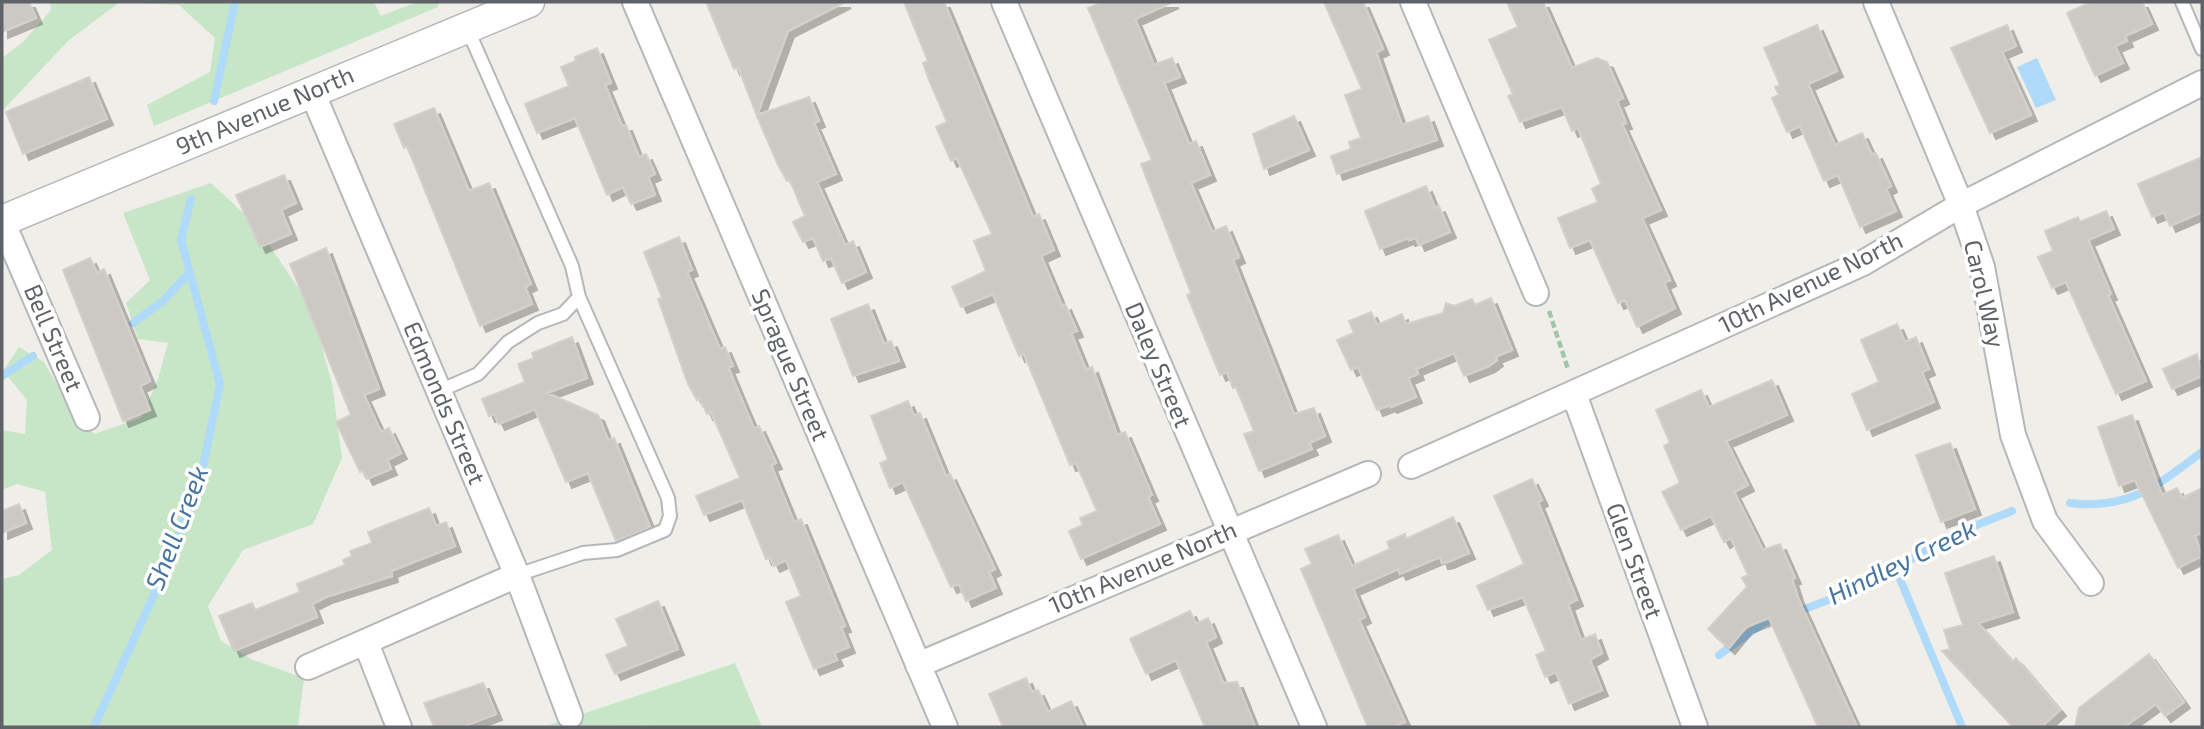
<svg xmlns="http://www.w3.org/2000/svg" width="2204" height="729" viewBox="0 0 2204 729" font-family="'Exo 2',sans-serif">
	<style>
		.green { fill: #c7e5c7 }
		.water { fill: #afdaf9 }
		.lines { fill: none; stroke-linecap: round; stroke-linejoin: round }
		.stream { stroke: #afdaf9; stroke-width: 8 }
		.building { fill: #ccc9c4; stroke: #d4d0c7; stroke-width: 2; filter: url(#shadow) }
		.service-casing { stroke: #b5b8bb; stroke-width: 16 }
		.minor-casing { stroke: #b5b8bb; stroke-width: 28 }
		.tertiary-casing { stroke: #b5b8bb; stroke-width: 33 }
		.path { stroke: #a0c6ab; stroke-width: 4.5; stroke-dasharray: 7 3.5; stroke-linecap: butt }
		.service { stroke: #fff; stroke-width: 12 }
		.minor { stroke: #fff; stroke-width: 24 }
		.tertiary { stroke: #fff; stroke-width: 30 }
		.labels { text-anchor: middle; stroke-width: 7; stroke-linejoin: round; paint-order: stroke }
		.street-label { font-size: 24px; fill: #5f6367; stroke: #fff }
		.water-label { font-size: 26px; font-style: italic; fill: #4875a2; stroke: #fff }
	</style>
	<defs>
		<filter id="shadow"><feDropShadow dx="6" dy="6" stdDeviation="0" flood-color="#0004"/></filter>
	</defs>
	<rect width="100%" height="100%" fill="#f0eee8"/>
	<!-- green -->
	<path class="green" d="M50 2H374L381 16 417 2H439L438 7 154 126 147 105 210 72 215 38 179 5 120 2 69 40 2 111V58L23 42 51 10Z
		M211 183 255 224 311 307 332 384 342 458 313 524 243 550 208 606 221 641 253 660 304 678 298 727H2V579L19 575 52 550 45 492 17 484 2 490V430L25 434 27 400 3 371 19 347 44 362 68 404 94 434 141 418 158 379 168 343 138 339 126 303 150 280 123 213Z
		M735 663 762 727 549 725Z"/>
	<!-- water -->
	<path class="water" d="M2037 58 2056 100 2036 108 2017 67Z"/>
	<g class="lines">
		<!-- stream -->
		<path class="stream" d="M214 101 235 2
			M133 323 163 301 190 272
			M2 376 33 356
			M2070 503C2130 510 2156 486 2202 452
			M1895 567 1962 727
			M1794 613 1868 585 1954 534 2012 511
			M1719 655 1765 622 1779 618
			M94 727 162 577 201 476 220 384 181 240 191 199"/>
	</g>
	<!-- building -->
	<path class="building" d="M2 2H29L36 18 2 32Z
		M706 2H845L788 31 757 115 809 97 819 121 814 123 836 174 817 182 845 245 853 241 866 272 842 283 831 258 823 261 813 238 803 242 793 222 805 216 790 180 787 181 778 165 757 116 738 67 734 69Z
		M904 2H944L1033 217 1039 214 1054 250 1041 256 1062 306 1065 304 1077 331 1071 333 1086 370 1092 367 1117 435 1125 432 1152 495 1148 497 1160 524 1081 559 1069 531 1083 525 1080 518 1097 511 1076 463 1070 465 1024 354 1019 356 993 294 961 307 952 287 986 271 974 241 992 234 957 158 951 161 936 127 947 122 929 80 923 63 928 61Z
		M1103 2H1173L1135 19 1154 65 1172 58 1180 77 1164 83 1189 144 1196 141 1210 175 1191 183 1212 232 1226 226 1239 257 1233 260 1294 414 1314 408 1325 436 1309 443 1312 449 1259 471 1244 434 1254 431 1236 387 1233 388 1227 372 1220 375 1187 295 1191 293 1141 164 1152 160 1088 8Z
		M1324 2H1363L1383 49 1376 52 1402 125 1428 116 1437 140 1337 174 1331 156 1351 149 1349 142 1361 138 1345 95 1362 89Z
		M1507 2H1543L1572 68 1597 58 1607 62 1623 98 1617 101 1626 123 1622 124 1661 210 1642 218 1670 280 1664 283 1675 308 1637 327 1625 300 1618 303 1590 240 1570 248 1558 218 1598 202 1592 189 1601 184 1578 128 1572 131 1562 107 1520 122 1508 96 1513 94 1489 40 1518 27Z
		M2091 2H2142L2152 24 2125 36 2127 41 2115 46 2123 63 2095 76 2067 13Z
		M1817 25 1837 71 1808 84 1835 145 1862 133 1872 155 1876 153 1891 186 1886 189 1896 211 1860 227 1838 175 1824 181 1800 126 1787 132 1772 98 1779 95 1775 87 1780 85 1764 48Z
		M2007 25 2016 46 2002 52 2031 115 1990 133 1951 48Z
		M597 48 611 83 605 85 622 126 626 125 639 157 646 154 655 174 648 177 655 195 631 204 623 187 607 195 575 118 537 133 525 104 569 86 561 67 576 61 575 57Z
		M89 77 107 119 23 154 6 112Z
		M434 108 469 191 489 183 531 284 525 287 532 304 480 326 407 146 404 148 394 124Z
		M1294 116 1309 150 1264 169 1253 134Z
		M2202 157V212L2170 226 2164 212 2152 217 2138 184Z
		M284 175 296 203 281 210 291 234 260 247 236 195Z
		M1426 186 1435 208 1439 206 1450 232 1419 245 1416 238 1409 240 1408 238 1380 249 1365 211Z
		M2106 211 2114 229 2088 240 2111 294 2108 295 2146 381 2116 394 2066 282 2052 288 2038 257 2053 251 2045 231 2078 217 2080 222Z
		M679 237 692 270 687 272 720 349 725 347 733 366 728 367 754 429 759 426 776 463 771 465 794 522 801 519 845 626 841 627 849 647 834 653 837 660 814 669 786 602 801 596 786 560 774 566 770 557 766 559 742 500 704 515 696 496 740 478 711 412 707 414 700 398 697 400 688 384 658 299 662 298 644 252Z
		M326 248 379 389 364 395 381 432 389 428 401 453 387 460 391 469 367 479 363 471 360 472 336 422 351 415 290 264Z
		M90 258 97 273 104 269 150 381 140 386 150 410 123 421 63 270Z
		M1491 298 1512 350 1495 357 1497 360 1489 366 1464 376 1454 353 1416 369 1418 374 1408 378 1416 397 1391 407 1390 405 1377 410 1358 367 1351 370 1337 340 1354 333 1349 321 1371 312 1377 325 1402 314 1406 324 1443 313 1446 303 1454 306 1472 299 1475 305Z
		M868 304 884 344 891 341 899 361 853 376 831 319Z
		M1897 324 1905 342 1916 337 1929 369 1922 372 1934 402 1867 430 1852 394 1879 382 1861 340Z
		M572 337 587 378 547 393 598 415 608 440 614 438 650 527 616 541 588 473 566 482 535 409 499 424 494 414 489 416 482 399 525 382 518 364 534 358 532 353Z
		M2197 354 2202 376 2172 389 2163 369Z
		M1772 380 1787 415 1726 441 1748 485 1734 492 1763 550 1780 544 1795 578 1792 579 1798 598 1857 727H1818L1769 618 1746 627 1729 648 1708 629 1747 587 1742 578 1748 575 1731 538 1724 542 1711 516 1681 530 1662 492 1680 483 1664 446 1670 443 1656 410 1701 390 1709 407Z
		M908 401 914 416 920 413 946 476 950 474 995 569 989 572 996 588 966 601 959 584 951 587 903 482 890 488 880 463 888 460 871 416Z
		M2132 415 2162 495 2177 488 2182 498 2202 488V532L2195 536 2202 556 2178 568 2135 480 2119 486 2098 427Z
		M1950 443 1975 509 1941 522 1916 455Z
		M1532 479 1542 500 1538 502 1577 600 1568 604 1581 640 1595 634 1602 653 1590 660 1602 690 1569 704 1556 672 1545 677 1536 655 1546 651 1523 597 1488 610 1477 586 1524 564 1494 496Z
		M19 504 26 523 2 533V511Z
		M429 508 436 526 446 522 455 546 391 571 392 576 326 597 312 604 317 617 234 651 219 616 252 603 255 610 300 592 297 584 345 565 343 560 352 556 350 551 372 543 368 532Z
		M1453 517 1469 553 1448 562 1442 563 1440 557 1400 574 1398 569 1353 589 1365 617 1359 620 1405 722 1393 727H1368L1301 569 1312 564 1305 549 1338 535 1352 566 1390 549 1387 542 1405 534 1406 539Z
		M1994 556 2013 612 1978 623 2013 662 2016 658 2060 710 2041 727H2013L1942 651 1950 649 1944 630 1963 625 1945 573Z
		M658 601 678 649 615 674 606 655 628 646 616 619Z
		M1190 611 1196 624 1208 618 1216 637 1206 642 1223 683 1237 682 1255 727H1205L1176 660 1146 674 1130 639Z
		M2149 654 2184 702 2165 716 2156 704 2124 727H2075L2079 708Z
		M1026 678 1032 692 1038 690 1048 712 1071 701 1083 727H1003L989 694Z
		M483 683 496 714 462 727H434L424 703Z"/>
	<g class="lines">
		<defs>
			<path id="service" d="M2182 2 2202 49
				M467 28 572 266 579 297 668 498 670 516 665 530 617 550 583 553 517 575
				M439 391 478 374 508 342 538 323 563 314 579 297"/>
			<path id="minor" d="M635 2 945 727
				M1004 2 1314 727
				M1413 2 1536 293
				M1876 2 1961 205 1982 267 2013 435 2045 521 2091 583
				M312 92 517 575 570 716
				M2 221 87 418
				M1574 394 1695 727
				M1411 466 1863 263 1961 205 2202 83
				M366 643 399 727
				M918 665 1368 474
				M308 667 517 575"/>
			<path id="tertiary" d="M2 221 529 2"/>
		</defs>
		<!-- service casing -->
		<use href="#service" class="service-casing"/>
		<!-- minor casing -->
		<use href="#minor" class="minor-casing"/>
		<!-- tertiary casing -->
		<use href="#tertiary" class="tertiary-casing"/>
		<!-- path -->
		<path class="path" d="M1549 311 1568 369"/>
		<!-- service -->
		<use href="#service" class="service"/>
		<!-- minor -->
		<use href="#minor" class="minor"/>
		<!-- tertiary -->
		<use href="#tertiary" class="tertiary"/>
	</g>
	<g class="labels">
		<!-- street labels -->
		<g class="street-label">
			<text transform="translate(265 111) rotate(-23)" y="8">9th Avenue North</text>
			<text transform="translate(1811 283) rotate(-26)" y="8">10th Avenue North</text>
			<text transform="translate(1984 294) rotate(77)" y="8">Carol Way</text>
			<text transform="translate(53 338) rotate(67)" y="8">Bell Street</text>
			<text transform="translate(790 365) rotate(67)" y="8">Sprague Street</text>
			<text transform="translate(1158 365) rotate(67)" y="8">Daley Street</text>
			<text transform="translate(444 403) rotate(67)" y="8">Edmonds Street</text>
			<text transform="translate(1634 561) rotate(70)" y="8">Glen Street</text>
			<text transform="translate(1143 568) rotate(-23)" y="8">10th Avenue North</text>
		</g>
		<!-- water labels -->
		<g class="water-label">
			<text transform="translate(177 528) rotate(-69)" y="9">Shell Creek</text>
			<text transform="translate(1902 562) rotate(-26)" y="9">Hindley Creek</text>
		</g>
	</g>
	<!-- border -->
	<rect width="2204" height="729" fill="none" stroke="#5f6367" stroke-width="7"/>
</svg>
